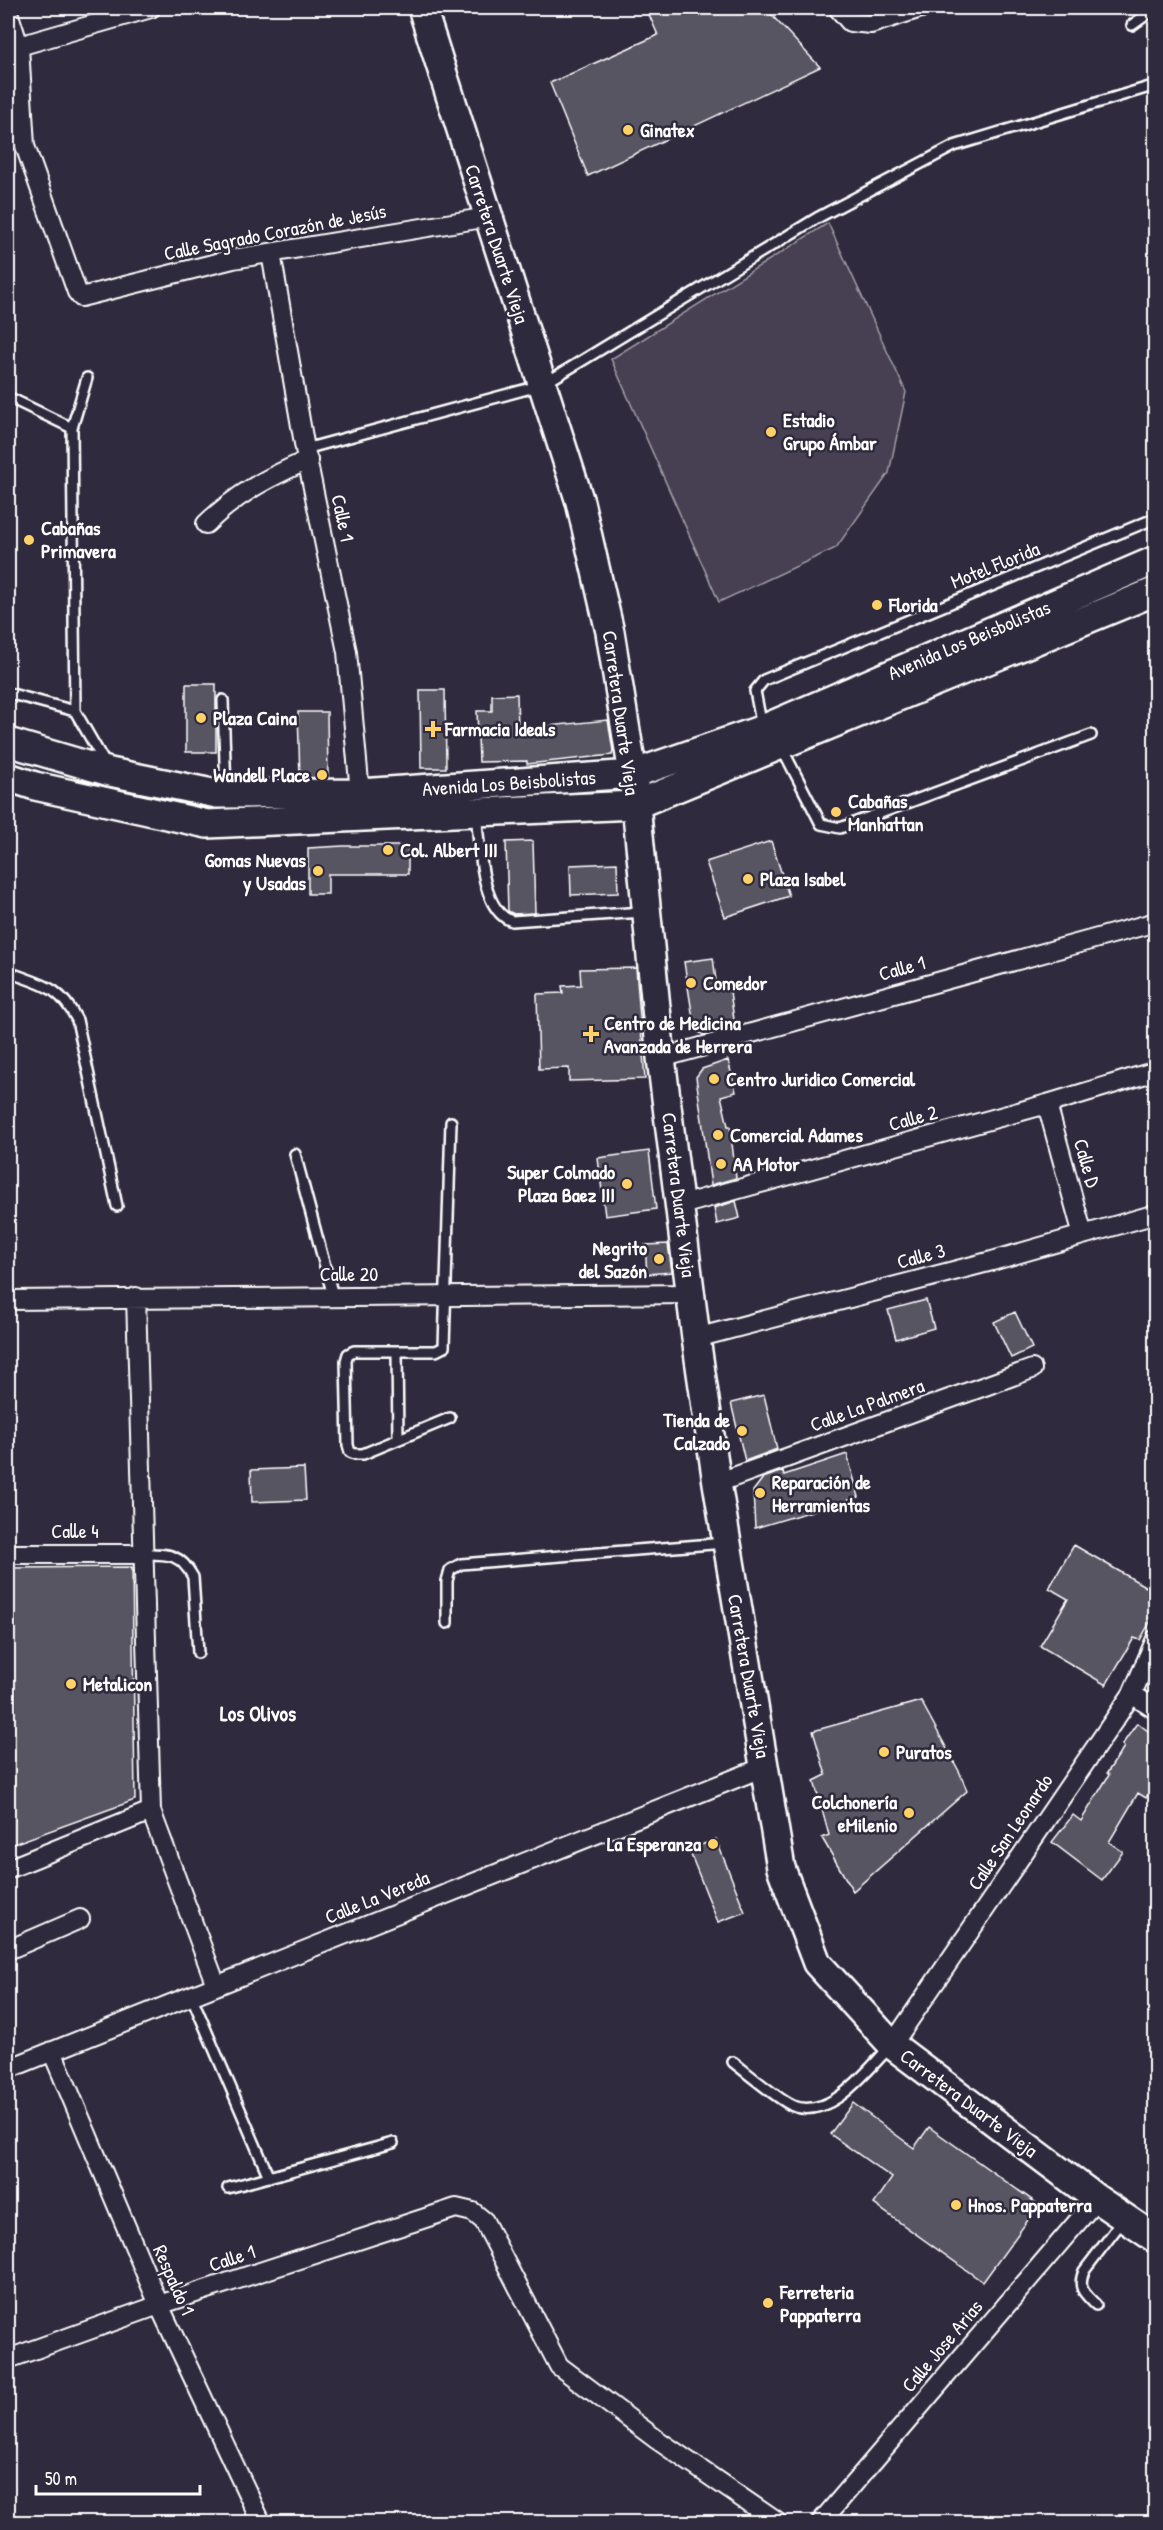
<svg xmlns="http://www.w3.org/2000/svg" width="1163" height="2530" viewBox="0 0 1163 2530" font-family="'Patrick Hand',sans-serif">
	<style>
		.green { fill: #464152; stroke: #a2a0a8; stroke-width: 1.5 }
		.building { fill: #595564; stroke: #fff; stroke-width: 1.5 }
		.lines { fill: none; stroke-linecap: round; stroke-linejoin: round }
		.service-casing { stroke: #fff; stroke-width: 14 }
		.minor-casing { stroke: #fff; stroke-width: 22 }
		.secondary-casing { stroke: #fff; stroke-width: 32 }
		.service { stroke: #2f2a3d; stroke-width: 9 }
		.minor { stroke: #2f2a3d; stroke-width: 18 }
		.secondary { stroke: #2f2a3d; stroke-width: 27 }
		.poi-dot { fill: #ffd166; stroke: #2f2a3d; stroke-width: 2 }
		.labels { text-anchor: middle; stroke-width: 5; stroke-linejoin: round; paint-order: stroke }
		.poi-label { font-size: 20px; font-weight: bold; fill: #fff; stroke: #2f2a3d; text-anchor: start }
		.street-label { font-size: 20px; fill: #fff; stroke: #2f2a3d }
		.neighbourhood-label { font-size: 21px; font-weight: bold; fill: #fff; stroke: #2f2a3d }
	</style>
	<rect width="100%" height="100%" fill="#2f2a3d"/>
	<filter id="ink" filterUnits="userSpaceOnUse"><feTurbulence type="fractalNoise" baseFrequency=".0167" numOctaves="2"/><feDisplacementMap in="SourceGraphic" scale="12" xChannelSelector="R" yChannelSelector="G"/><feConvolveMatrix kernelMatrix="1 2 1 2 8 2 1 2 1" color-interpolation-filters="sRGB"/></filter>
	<g filter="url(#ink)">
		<!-- green -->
		<path class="green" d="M828 223 906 392 889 473 836 548 719 602 611 359Z"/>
		<!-- building -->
		<path class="building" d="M646 8H765L820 67 588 176 550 83 658 35Z
			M186 684H216V752H186Z
			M420 690H445L446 768H421Z
			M517 694 518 729 608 720 613 751 612 755 527 764V761L479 762 477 711H492V695Z
			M298 712H327L328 777 300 778Z
			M533 841 535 913 514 914 508 911 506 842Z
			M771 841 789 896 725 917 706 862Z
			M343 846H408V874H328V894H308V848Z
			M617 863 618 893 571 895 570 865Z
			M713 958 717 988 729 985 735 1026 704 1035 695 1031 684 962Z
			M636 968 645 1079 569 1081V1068L539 1069 537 994 563 993 562 986 581 985 580 969Z
			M728 1060 736 1092 721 1096 728 1126H730L736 1178 711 1185 696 1077 702 1069Z
			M649 1151 656 1209 605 1216 598 1158Z
			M736 1201 740 1218 717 1224 714 1208Z
			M668 1244 672 1272 647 1274 645 1245Z
			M926 1300 934 1328 896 1339 888 1310Z
			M1015 1312 1032 1348 1011 1358 994 1322Z
			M764 1395 777 1449 745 1461 731 1403Z
			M847 1454 859 1497 755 1528 753 1491 763 1478 783 1471 784 1475Z
			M304 1468 306 1500 252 1502 251 1470Z
			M1074 1545 1155 1592V1613L1140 1640 1134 1638 1106 1685 1040 1646 1068 1599 1049 1588Z
			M132 1567 135 1800 8 1846V1568Z
			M921 1701 960 1773 967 1791 853 1891 822 1838 829 1835 814 1781 826 1775 813 1731Z
			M1137 1723 1155 1736V1784L1146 1798 1138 1793 1109 1842 1123 1852 1102 1880 1052 1842 1073 1815 1081 1821 1109 1775 1107 1773 1124 1747 1122 1745Z
			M716 1839 745 1912 718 1922 689 1850Z
			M853 2103 914 2148 929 2127 1039 2205 983 2282 874 2204 892 2178 830 2134Z"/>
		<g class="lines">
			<defs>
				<path id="service" d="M1132 25 1156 8
					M8 397 72 428 75 711 106 765
					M72 428 87 378
					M305 449 542 385 817 218 954 146 1156 85
					M8 693 75 711
					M223 700 226 792
					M762 727 755 691 764 680 1156 518
					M782 748 821 824 840 828 1091 735
					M476 814C480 844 480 911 512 921L643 912
					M8 972C42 985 59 985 77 1020L117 1206
					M295 1154 333 1296
					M397 1351 398 1439
					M450 1418 363 1454H355L350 1452 348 1445 346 1361 348 1354 354 1351H436L444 1347 451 1122
					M144 1554C168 1554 180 1553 193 1577L198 1653
					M447 1623V1581L450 1570 461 1564 725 1543
					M191 1995 269 2177
					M733 2062C747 2073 779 2100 793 2106 831 2120 866 2071 890 2047
					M228 2188 393 2143
					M1096 2305C1084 2293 1077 2288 1084 2271L1123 2220"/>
				<path id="minor" d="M838 8 850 22 871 24 921 8
					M8 12 19 46 25 146 77 292 81 297 233 259 489 217
					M19 46 151 8
					M271 253 305 449 347 652 360 793
					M206 524C238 493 267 478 308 460
					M661 1058 1156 922
					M1047 1104 1083 1235
					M681 1205 1047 1104 1156 1071
					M136 1297 151 1811 216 1985
					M8 1300 692 1294
					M696 1338 992 1261 1156 1214
					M717 1483 1032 1369
					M8 1554H144
					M1132 1694 1156 1710
					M8 1869 151 1811
					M8 1950 80 1919
					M892 2045 1132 1694 1156 1639
					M52 2051 159 2305 261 2522
					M8 2069 764 1767
					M8 2359 159 2305 456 2208 473 2212 484 2221 559 2366 656 2439 777 2522
					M821 2522 1097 2199"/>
				<path id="secondary" d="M422 8 580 502 610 632 633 774 661 1058 696 1338 717 1483 781 1868 817 1963 892 2045 1097 2199 1156 2239
					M8 742 110 772 217 794 360 793 633 774 763 729 1156 560
					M8 777 35 786 207 824 635 805 1156 591"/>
			</defs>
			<!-- service casing -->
			<use href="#service" class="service-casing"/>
			<!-- minor casing -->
			<use href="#minor" class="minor-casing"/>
			<!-- secondary casing -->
			<use href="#secondary" class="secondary-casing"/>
			<!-- service -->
			<use href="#service" class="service"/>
			<!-- minor -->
			<use href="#minor" class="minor"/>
			<!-- secondary -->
			<use href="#secondary" class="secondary"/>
		</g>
	</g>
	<!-- markers -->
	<g class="poi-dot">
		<circle cx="628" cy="130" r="6"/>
		<circle cx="771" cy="432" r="6"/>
		<circle cx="29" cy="540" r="6"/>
		<circle cx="877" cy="605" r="6"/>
		<circle cx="201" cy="718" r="6"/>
		<path d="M430 720h6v6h6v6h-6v6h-6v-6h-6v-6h6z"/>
		<circle cx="322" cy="775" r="6"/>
		<circle cx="836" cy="812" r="6"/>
		<circle cx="388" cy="850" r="6"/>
		<circle cx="318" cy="871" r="6"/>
		<circle cx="748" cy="879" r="6"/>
		<circle cx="691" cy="983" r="6"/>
		<path d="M588 1025h6v6h6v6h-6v6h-6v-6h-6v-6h6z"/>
		<circle cx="714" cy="1079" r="6"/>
		<circle cx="718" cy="1135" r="6"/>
		<circle cx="721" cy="1164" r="6"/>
		<circle cx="627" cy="1184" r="6"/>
		<circle cx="659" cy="1259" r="6"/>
		<circle cx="742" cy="1431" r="6"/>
		<circle cx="760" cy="1493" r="6"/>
		<circle cx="71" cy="1684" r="6"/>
		<circle cx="884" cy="1752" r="6"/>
		<circle cx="909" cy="1813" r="6"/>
		<circle cx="713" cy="1844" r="6"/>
		<circle cx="956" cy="2205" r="6"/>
		<circle cx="768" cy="2303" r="6"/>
	</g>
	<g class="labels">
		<!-- poi labels -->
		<g class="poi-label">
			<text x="640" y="137">Ginatex</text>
			<text x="783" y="427">Estadio<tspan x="783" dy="23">Grupo Ámbar</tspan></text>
			<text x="41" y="535">Cabañas<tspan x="41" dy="23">Primavera</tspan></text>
			<text x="889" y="612">Florida</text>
			<text x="213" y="725">Plaza Caina</text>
			<text x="445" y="736">Farmacia Ideals</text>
			<text x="310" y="782" text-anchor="end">Wandell Place</text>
			<text x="848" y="808">Cabañas<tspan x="848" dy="23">Manhattan</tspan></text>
			<text x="400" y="857">Col. Albert III</text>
			<text x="306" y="867" text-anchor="end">Gomas Nuevas<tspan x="306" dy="23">y Usadas</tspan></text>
			<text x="760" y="886">Plaza Isabel</text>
			<text x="703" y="990">Comedor</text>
			<text x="604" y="1030">Centro de Medicina<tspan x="604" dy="23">Avanzada de Herrera</tspan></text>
			<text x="726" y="1086">Centro Juridico Comercial</text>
			<text x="730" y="1142">Comercial Adames</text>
			<text x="733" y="1171">AA Motor</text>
			<text x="615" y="1179" text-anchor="end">Super Colmado<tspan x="615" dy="23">Plaza Baez III</tspan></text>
			<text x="647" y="1255" text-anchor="end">Negrito<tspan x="647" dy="23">del Sazón</tspan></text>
			<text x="730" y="1427" text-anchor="end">Tienda de<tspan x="730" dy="23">Calzado</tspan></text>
			<text x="772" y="1489">Reparación de<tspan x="772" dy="23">Herramientas</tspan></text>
			<text x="83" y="1691">Metalicon</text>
			<text x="896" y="1759">Puratos</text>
			<text x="897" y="1809" text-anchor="end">Colchonería<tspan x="897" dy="23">eMilenio</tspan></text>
			<text x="701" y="1851" text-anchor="end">La Esperanza</text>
			<text x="968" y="2212">Hnos. Pappaterra</text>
			<text x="780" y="2299">Ferreteria<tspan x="780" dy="23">Pappaterra</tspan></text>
		</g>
		<!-- street labels -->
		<g class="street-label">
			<text transform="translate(275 232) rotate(-11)" y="7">Calle Sagrado Corazón de Jesús</text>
			<text transform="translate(497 244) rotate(72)" y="7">Carretera Duarte Vieja</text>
			<text transform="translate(343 518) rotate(78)" y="7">Calle 1</text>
			<text transform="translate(995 565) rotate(-22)" y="7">Motel Florida</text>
			<text transform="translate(969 640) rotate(-23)" y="7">Avenida Los Beisbolistas</text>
			<text transform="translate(621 713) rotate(82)" y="7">Carretera Duarte Vieja</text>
			<text transform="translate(509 783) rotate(-4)" y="7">Avenida Los Beisbolistas</text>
			<text transform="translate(902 968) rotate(-15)" y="7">Calle 1</text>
			<text transform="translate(913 1118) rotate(-15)" y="7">Calle 2</text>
			<text transform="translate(1087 1163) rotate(74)" y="7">Calle D</text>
			<text transform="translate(679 1195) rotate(83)" y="7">Carretera Duarte Vieja</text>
			<text transform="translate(921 1256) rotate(-15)" y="7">Calle 3</text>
			<text x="349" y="1281">Calle 20</text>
			<text transform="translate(867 1405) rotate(-20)" y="7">Calle La Palmera</text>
			<text x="75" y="1538">Calle 4</text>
			<text transform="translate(749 1676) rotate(80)" y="7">Carretera Duarte Vieja</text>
			<text transform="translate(1010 1832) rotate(-56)" y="7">Calle San Leonardo</text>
			<text transform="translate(377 1897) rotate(-22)" y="7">Calle La Vereda</text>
			<text transform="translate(969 2103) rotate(37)" y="7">Carretera Duarte Vieja</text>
			<text transform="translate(232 2258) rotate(-18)" y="7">Calle 1</text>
			<text transform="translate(174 2280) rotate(66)" y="7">Respaldo 1</text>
			<text transform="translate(942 2346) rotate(-50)" y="7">Calle Jose Arias</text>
		</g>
		<!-- neighbourhood labels -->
		<g class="neighbourhood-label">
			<text x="258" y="1721">Los Olivos</text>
		</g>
	</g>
	<!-- margin -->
	<rect width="1163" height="2530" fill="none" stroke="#2f2a3d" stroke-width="30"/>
	<rect x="15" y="15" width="1133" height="2500" fill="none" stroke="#fff" stroke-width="2" filter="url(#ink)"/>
	<!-- scale -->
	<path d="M36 2485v9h164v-9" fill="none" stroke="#ffffff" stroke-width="3"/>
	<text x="45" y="2485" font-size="18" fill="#ffffff" stroke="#2f2a3d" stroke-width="4.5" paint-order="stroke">50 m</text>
</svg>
